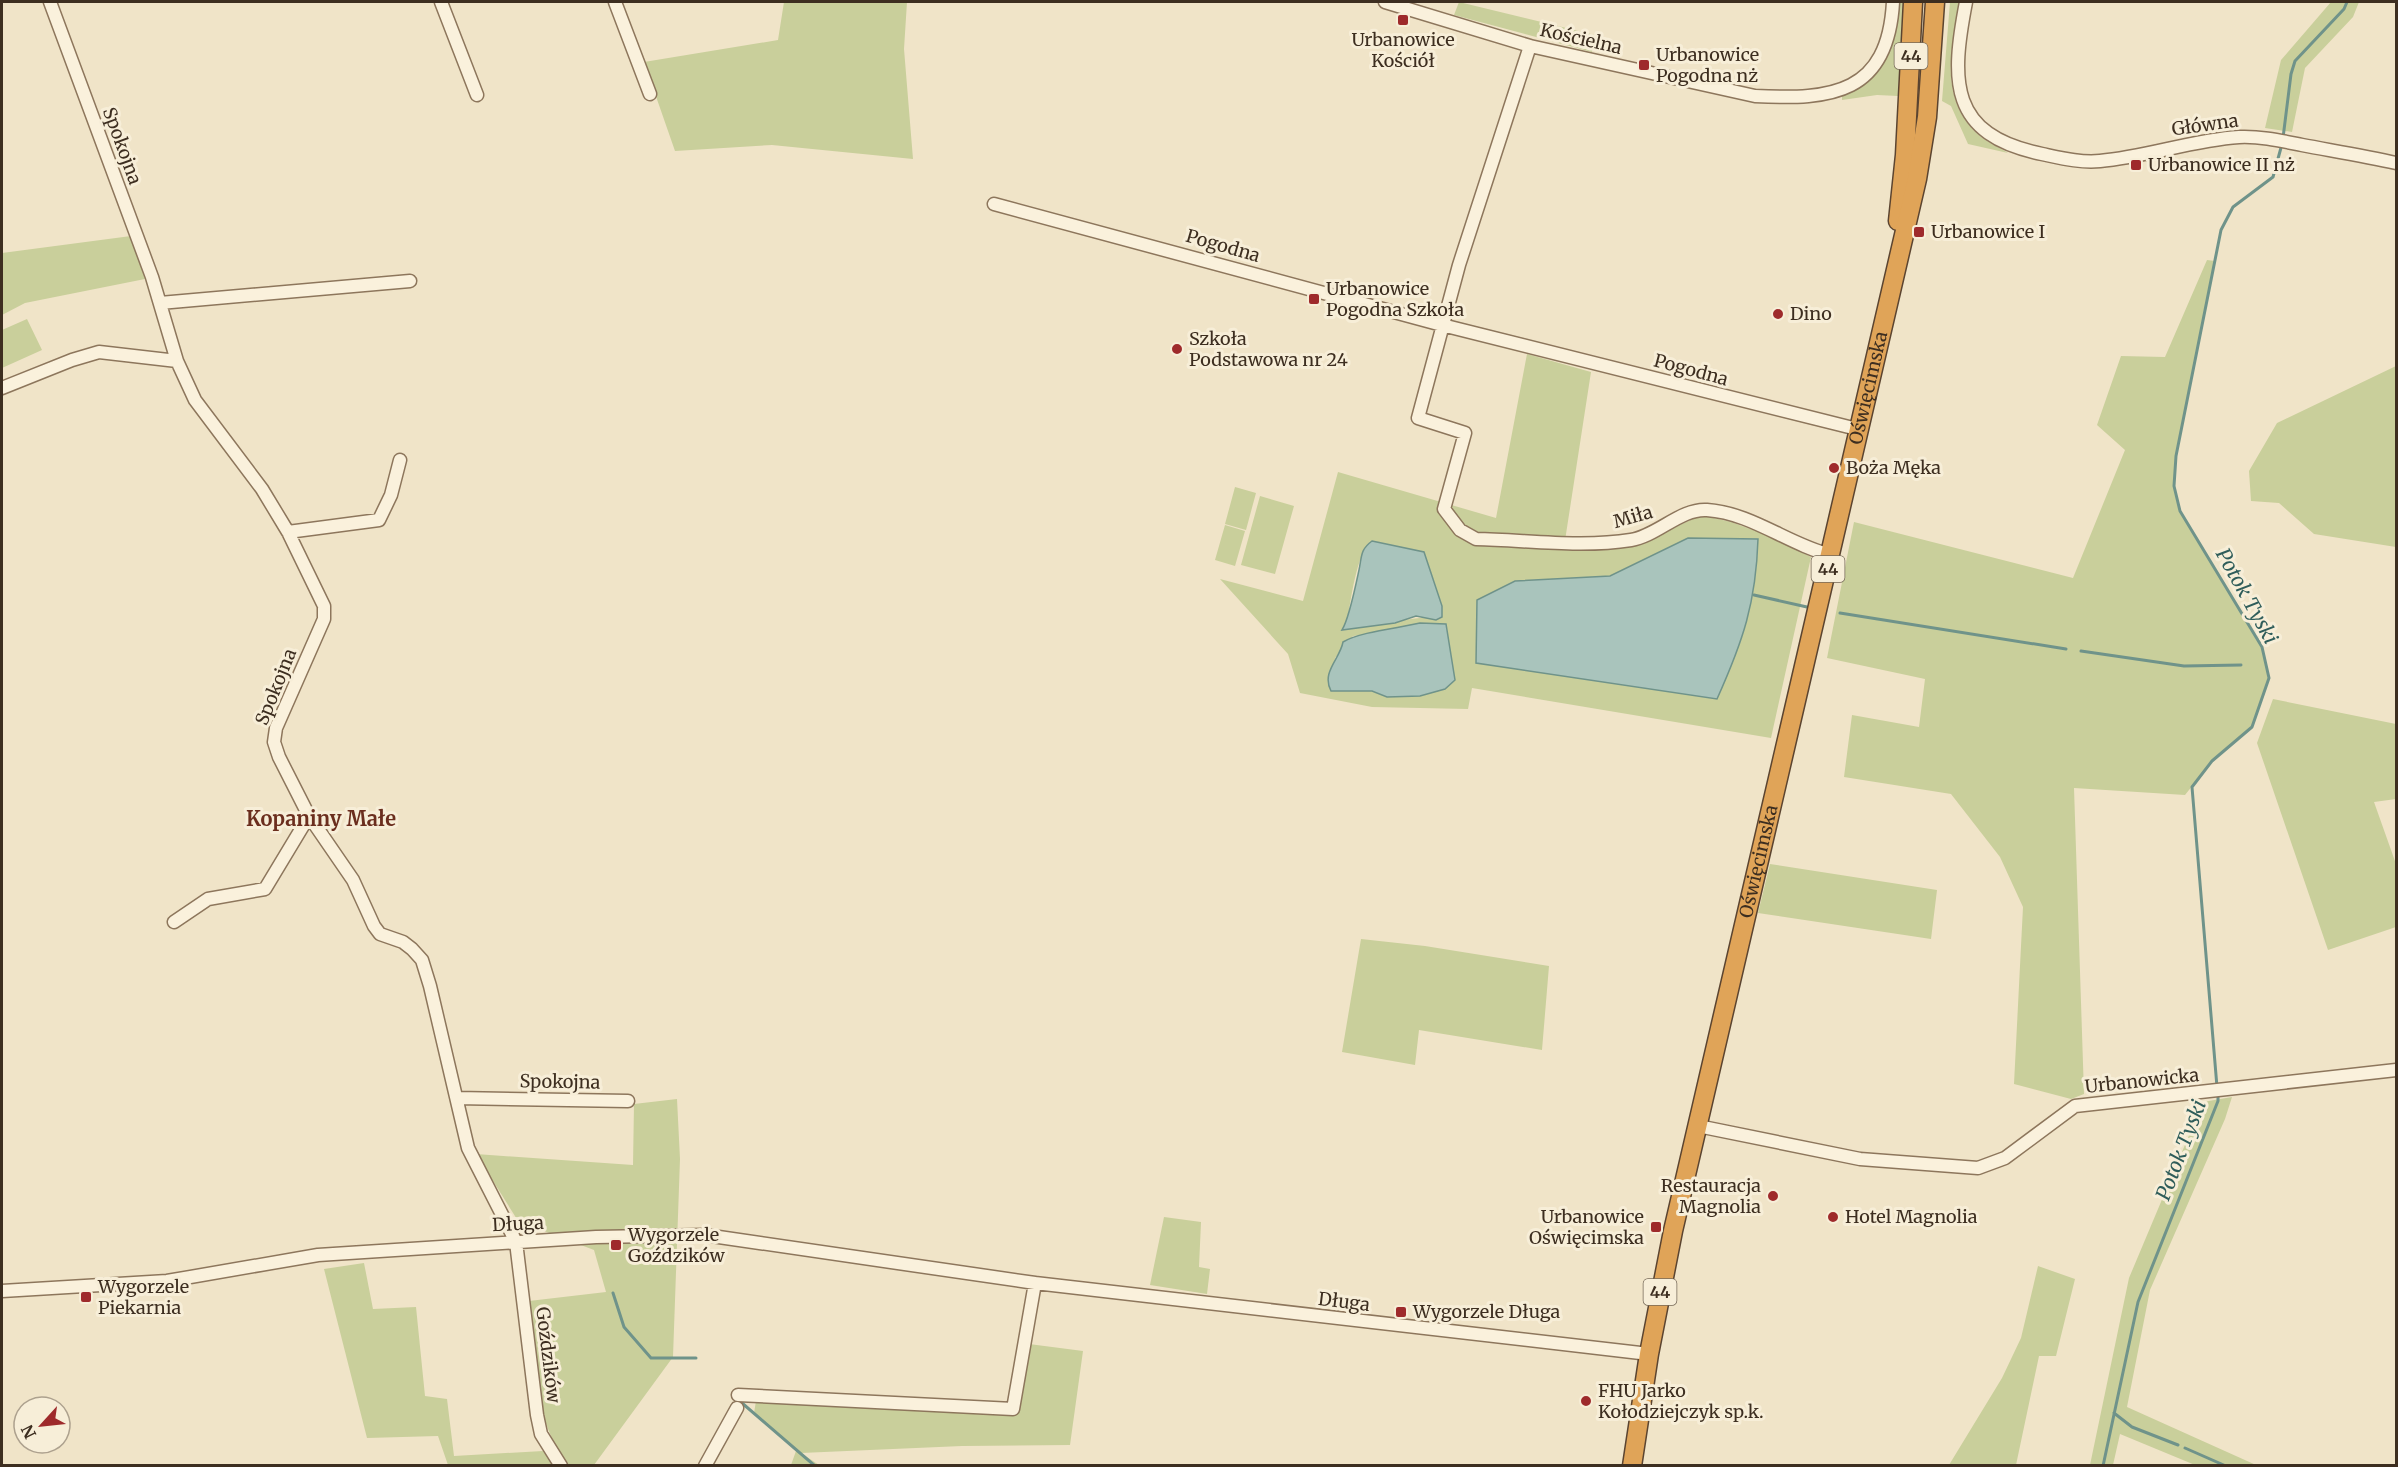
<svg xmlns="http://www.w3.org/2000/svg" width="2398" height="1467" viewBox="0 0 2398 1467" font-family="Merriweather,serif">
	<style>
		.green { fill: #c9cf9b; fill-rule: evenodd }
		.water { fill: #a9c4bc; stroke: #6f938a; stroke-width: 1.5 }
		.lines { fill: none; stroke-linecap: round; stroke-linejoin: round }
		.stream { stroke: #6f938a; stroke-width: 3 }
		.minor-casing { stroke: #8d765c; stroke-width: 15 }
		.highway-casing { stroke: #5b4430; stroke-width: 21 }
		.minor { stroke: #faf1dc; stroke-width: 12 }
		.highway { stroke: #e0a458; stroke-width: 18 }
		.poi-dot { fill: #9e2a2b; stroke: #f7eed8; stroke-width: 2 }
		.labels { text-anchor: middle; stroke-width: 6; stroke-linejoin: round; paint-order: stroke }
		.shield { fill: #f7eed8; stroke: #756857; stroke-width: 1.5 }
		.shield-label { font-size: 16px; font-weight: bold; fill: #3d2e20 }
		.street-label { font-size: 18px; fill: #3d2e20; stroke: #f7eed8 }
		.poi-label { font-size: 18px; fill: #3d2e20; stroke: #f7eed8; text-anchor: start }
		.water-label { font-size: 20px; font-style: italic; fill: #2f5d5a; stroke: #f7eed8 }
		.neighbourhood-label { font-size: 20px; font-weight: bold; fill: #6b2e1e; stroke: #f7eed8 }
	</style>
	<rect width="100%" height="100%" fill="#f0e4c8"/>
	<!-- green -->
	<path class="green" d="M784 2H907L904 49 913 159 772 145 675 151 644 62 778 40Z
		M1459 2 1595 35 1592 52 1454 15Z
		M1898 2H1903L1898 96 1877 95 1842 100V96C1885 74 1892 46 1898 2Z
		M1950 2H1960C1951 49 1938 100 1980 136 1988 143 1999 147 2008 153L1968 144 1951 106 1942 101Z
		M2331 2H2359L2353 17 2305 68 2292 132 2265 128 2281 60Z
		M131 236 145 279 25 303 2 315V253Z
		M2207 260 2215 261 2176 456 2174 486 2180 511 2262 647 2269 678 2252 727 2212 761 2185 795 2074 788 2084 1094 2071 1099 2014 1084 2023 907 2000 857 1951 794 1844 777 1852 715 1919 727 1925 679 1827 658 1854 522 2073 578 2125 450 2097 425 2121 356 2165 357Z
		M27 319 42 350 2 368V330Z
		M1527 354 1591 372 1564 547 1644 542 1701 515 1731 522 1767 535 1811 557 1771 738 1472 688 1468 709 1372 707 1300 693 1288 654 1220 579 1303 601 1338 472 1496 518ZM1688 538 1758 539C1756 604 1743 641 1716 699L1476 662 1477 601 1515 581 1610 576ZM1372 541 1424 552 1442 606V617C1409 617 1375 625 1342 629L1347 622C1351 601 1356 553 1372 541ZM1420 623 1429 624 1387 697 1372 691H1331L1335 658 1353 636 1373 634Z
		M2396 366V547L2314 534 2279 503 2251 501 2249 471 2277 423Z
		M1235 487 1256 493 1246 530 1225 524Z
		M1260 496 1294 506 1275 574 1241 565Z
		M1225 525 1245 531 1235 566 1215 560Z
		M2273 699 2396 724V799L2374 802 2396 864V927L2328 950 2257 743Z
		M1770 864 1937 890 1931 939 1758 913Z
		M1361 939 1425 946 1549 966 1542 1050 1419 1030 1415 1065 1342 1052Z
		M2232 1097 2225 1119 2150 1290 2127 1407 2256 1465H2195L2120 1434 2113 1465H2090L2129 1278 2203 1102Z
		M677 1099 680 1159 673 1357 594 1465H569C532 1421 535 1357 529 1301L606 1292 594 1250 544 1231 525 1232 476 1154 633 1165 634 1104Z
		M1164 1217 1201 1222 1199 1267 1210 1269 1207 1294 1150 1285Z
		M364 1263 373 1309 416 1307 425 1396 447 1399 454 1456 543 1451 553 1465H448L438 1436 367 1438 324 1269Z
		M2038 1266 2075 1279 2056 1356H2039L2016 1465H1949L2002 1378 2021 1338Z
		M1029 1344 1083 1351 1070 1445 962 1446 801 1453 819 1465H791L796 1451 799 1452 738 1399 754 1413 756 1401 1017 1414Z"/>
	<!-- water -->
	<path class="water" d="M1688 538 1758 539C1756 603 1743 641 1717 699L1476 663 1477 600 1515 581 1610 576Z
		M1372 541 1424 552 1442 606V617L1436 620 1416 616 1395 623 1342 630C1349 619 1356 584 1359 570 1362 556 1360 550 1372 541Z
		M1420 623 1446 624 1455 680 1445 689 1420 696 1387 697 1372 691H1331C1321 672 1340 659 1343 642 1359 632 1399 628 1420 623Z"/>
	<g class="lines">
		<!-- stream -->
		<path class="stream" d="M2283 138 2291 74 2295 61 2344 9 2347 2
			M1754 595 1807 607
			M1840 613 2066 649
			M2081 651 2184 666 2241 665
			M2217 1087 2192 787 2212 761 2252 727 2269 678 2262 647 2180 511 2174 486 2176 456 2221 230 2233 207 2273 177 2282 144
			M613 1293 624 1327 651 1358H696
			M742 1403 815 1466
			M2114 1413 2132 1427 2178 1445
			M2185 1448 2226 1466
			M2103 1466 2138 1302 2218 1101V1093"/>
		<defs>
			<path id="minor" d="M50 2 152 277 177 361 195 400 262 489 288 532 324 606V619L276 728 274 742 279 757 309 816 353 880 374 926 380 934 403 942 412 949 422 960 430 986 468 1148 516 1242 537 1415 541 1434 561 1466
				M441 2 477 95
				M615 2 650 94
				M1385 2 1530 46 1755 96C1832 100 1888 94 1893 2
				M1966 2C1951 80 1948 135 2042 154 2061 158 2081 163 2100 161 2147 157 2192 140 2239 137 2261 136 2282 141 2302 145 2334 151 2365 156 2396 163
				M1530 46 1459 265 1418 418 1465 433 1444 509 1460 530 1476 539C1527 540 1581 548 1631 540 1657 536 1681 508 1707 510 1752 513 1789 545 1831 555
				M994 204 1442 325 1861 430
				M160 303 410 281
				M2 388 72 360 99 352 177 361
				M288 532 379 520 391 495 400 460
				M174 922 208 899 265 889 309 816
				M457 1098 628 1101
				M1698 1126 1860 1159 1978 1168 2005 1158 2075 1106 2396 1070
				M2 1291 167 1281 318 1255 596 1237 705 1235 1035 1283 1649 1354
				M738 1395 1013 1409 1035 1283
				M705 1466 737 1408"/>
			<g id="highway">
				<path d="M1898 221 1905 155 1913 2"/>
				<path id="s1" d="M1632 1466 1649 1354 1673 1231 1917 179 1927 117 1935 2"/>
			</g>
		</defs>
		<!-- minor casing -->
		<use href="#minor" class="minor-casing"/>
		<!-- highway casing -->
		<use href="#highway" class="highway-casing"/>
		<!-- minor -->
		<use href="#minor" class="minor"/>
		<!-- highway -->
		<use href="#highway" class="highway"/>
	</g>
	<!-- markers -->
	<g class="poi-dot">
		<rect x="1397" y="14" width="12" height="12" rx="3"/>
		<rect x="1638" y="59" width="12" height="12" rx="3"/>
		<rect x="2130" y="159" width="12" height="12" rx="3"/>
		<rect x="1913" y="226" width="12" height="12" rx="3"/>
		<rect x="1308" y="293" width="12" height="12" rx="3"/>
		<circle cx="1778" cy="314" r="6"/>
		<circle cx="1177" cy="349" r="6"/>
		<circle cx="1834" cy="468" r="6"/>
		<circle cx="1773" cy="1196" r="6"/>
		<circle cx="1833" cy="1217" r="6"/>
		<rect x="1650" y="1221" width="12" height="12" rx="3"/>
		<rect x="610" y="1239" width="12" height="12" rx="3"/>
		<rect x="80" y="1291" width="12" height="12" rx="3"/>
		<rect x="1395" y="1306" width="12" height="12" rx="3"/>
		<circle cx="1586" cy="1401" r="6"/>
	</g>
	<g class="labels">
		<!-- shield labels -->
		<g class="shield">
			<rect x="1894.5" y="43" width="33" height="26" rx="4.5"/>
			<rect x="1811.5" y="556" width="33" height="26" rx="4.5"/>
			<rect x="1643.5" y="1279" width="33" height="26" rx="4.5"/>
		</g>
		<g class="shield-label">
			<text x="1911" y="62">44</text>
			<text x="1828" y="575">44</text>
			<text x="1660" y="1298">44</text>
		</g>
		<!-- street labels -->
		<g class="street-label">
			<text transform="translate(1581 39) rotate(13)" y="6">Kościelna</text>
			<text transform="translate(2205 125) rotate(-8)" y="6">Główna</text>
			<text transform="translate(122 146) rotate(70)" y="6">Spokojna</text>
			<text transform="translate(1223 246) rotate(16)" y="6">Pogodna</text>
			<text transform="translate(1691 370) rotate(15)" y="6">Pogodna</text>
			<text dy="6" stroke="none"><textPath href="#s1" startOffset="1104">Oświęcimska</textPath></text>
			<text transform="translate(1633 517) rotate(-16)" y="6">Miła</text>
			<text transform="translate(276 687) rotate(-68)" y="6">Spokojna</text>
			<text dy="6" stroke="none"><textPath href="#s1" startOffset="618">Oświęcimska</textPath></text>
			<text transform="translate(2142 1081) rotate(-6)" y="6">Urbanowicka</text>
			<text transform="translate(560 1082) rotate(1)" y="6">Spokojna</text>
			<text transform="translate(518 1224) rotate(-3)" y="6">Długa</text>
			<text transform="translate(1344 1302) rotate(7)" y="6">Długa</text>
			<text transform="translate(548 1355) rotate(83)" y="6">Goździków</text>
		</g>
		<!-- poi labels -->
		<g class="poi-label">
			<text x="1403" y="46" text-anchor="middle">Urbanowice<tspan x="1403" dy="21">Kościół</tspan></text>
			<text x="1656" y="61">Urbanowice<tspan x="1656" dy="21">Pogodna nż</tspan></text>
			<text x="2148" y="171">Urbanowice II nż</text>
			<text x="1931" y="238">Urbanowice I</text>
			<text x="1326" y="295">Urbanowice<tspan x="1326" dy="21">Pogodna Szkoła</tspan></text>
			<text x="1790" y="320">Dino</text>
			<text x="1189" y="345">Szkoła<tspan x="1189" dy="21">Podstawowa nr 24</tspan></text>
			<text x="1846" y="474">Boża Męka</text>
			<text x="1761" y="1192" text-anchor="end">Restauracja<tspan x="1761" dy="21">Magnolia</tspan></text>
			<text x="1644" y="1223" text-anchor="end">Urbanowice<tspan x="1644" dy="21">Oświęcimska</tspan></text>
			<text x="1845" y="1223">Hotel Magnolia</text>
			<text x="628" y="1241">Wygorzele<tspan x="628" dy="21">Goździków</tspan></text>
			<text x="98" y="1293">Wygorzele<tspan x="98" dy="21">Piekarnia</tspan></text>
			<text x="1413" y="1318">Wygorzele Długa</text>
			<text x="1598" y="1397">FHU Jarko<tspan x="1598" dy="21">Kołodziejczyk sp.k.</tspan></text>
		</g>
		<!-- water labels -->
		<g class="water-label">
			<text transform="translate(2247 596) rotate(61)" y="7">Potok Tyski</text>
			<text transform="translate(2181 1150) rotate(-69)" y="7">Potok Tyski</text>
		</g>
		<!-- neighbourhood labels -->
		<g class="neighbourhood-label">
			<text x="321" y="826">Kopaniny Małe</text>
		</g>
	</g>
	<!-- border -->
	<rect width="2398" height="1467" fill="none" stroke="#3d2e20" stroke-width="6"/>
	<!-- north arrow -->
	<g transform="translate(42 1425) rotate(243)"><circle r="28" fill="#f7eed8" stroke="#ada18e" stroke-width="1.5"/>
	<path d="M0-4.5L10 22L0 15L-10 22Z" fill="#9e2a2b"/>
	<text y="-9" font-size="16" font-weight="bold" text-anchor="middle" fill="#3d2e20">N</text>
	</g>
</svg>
